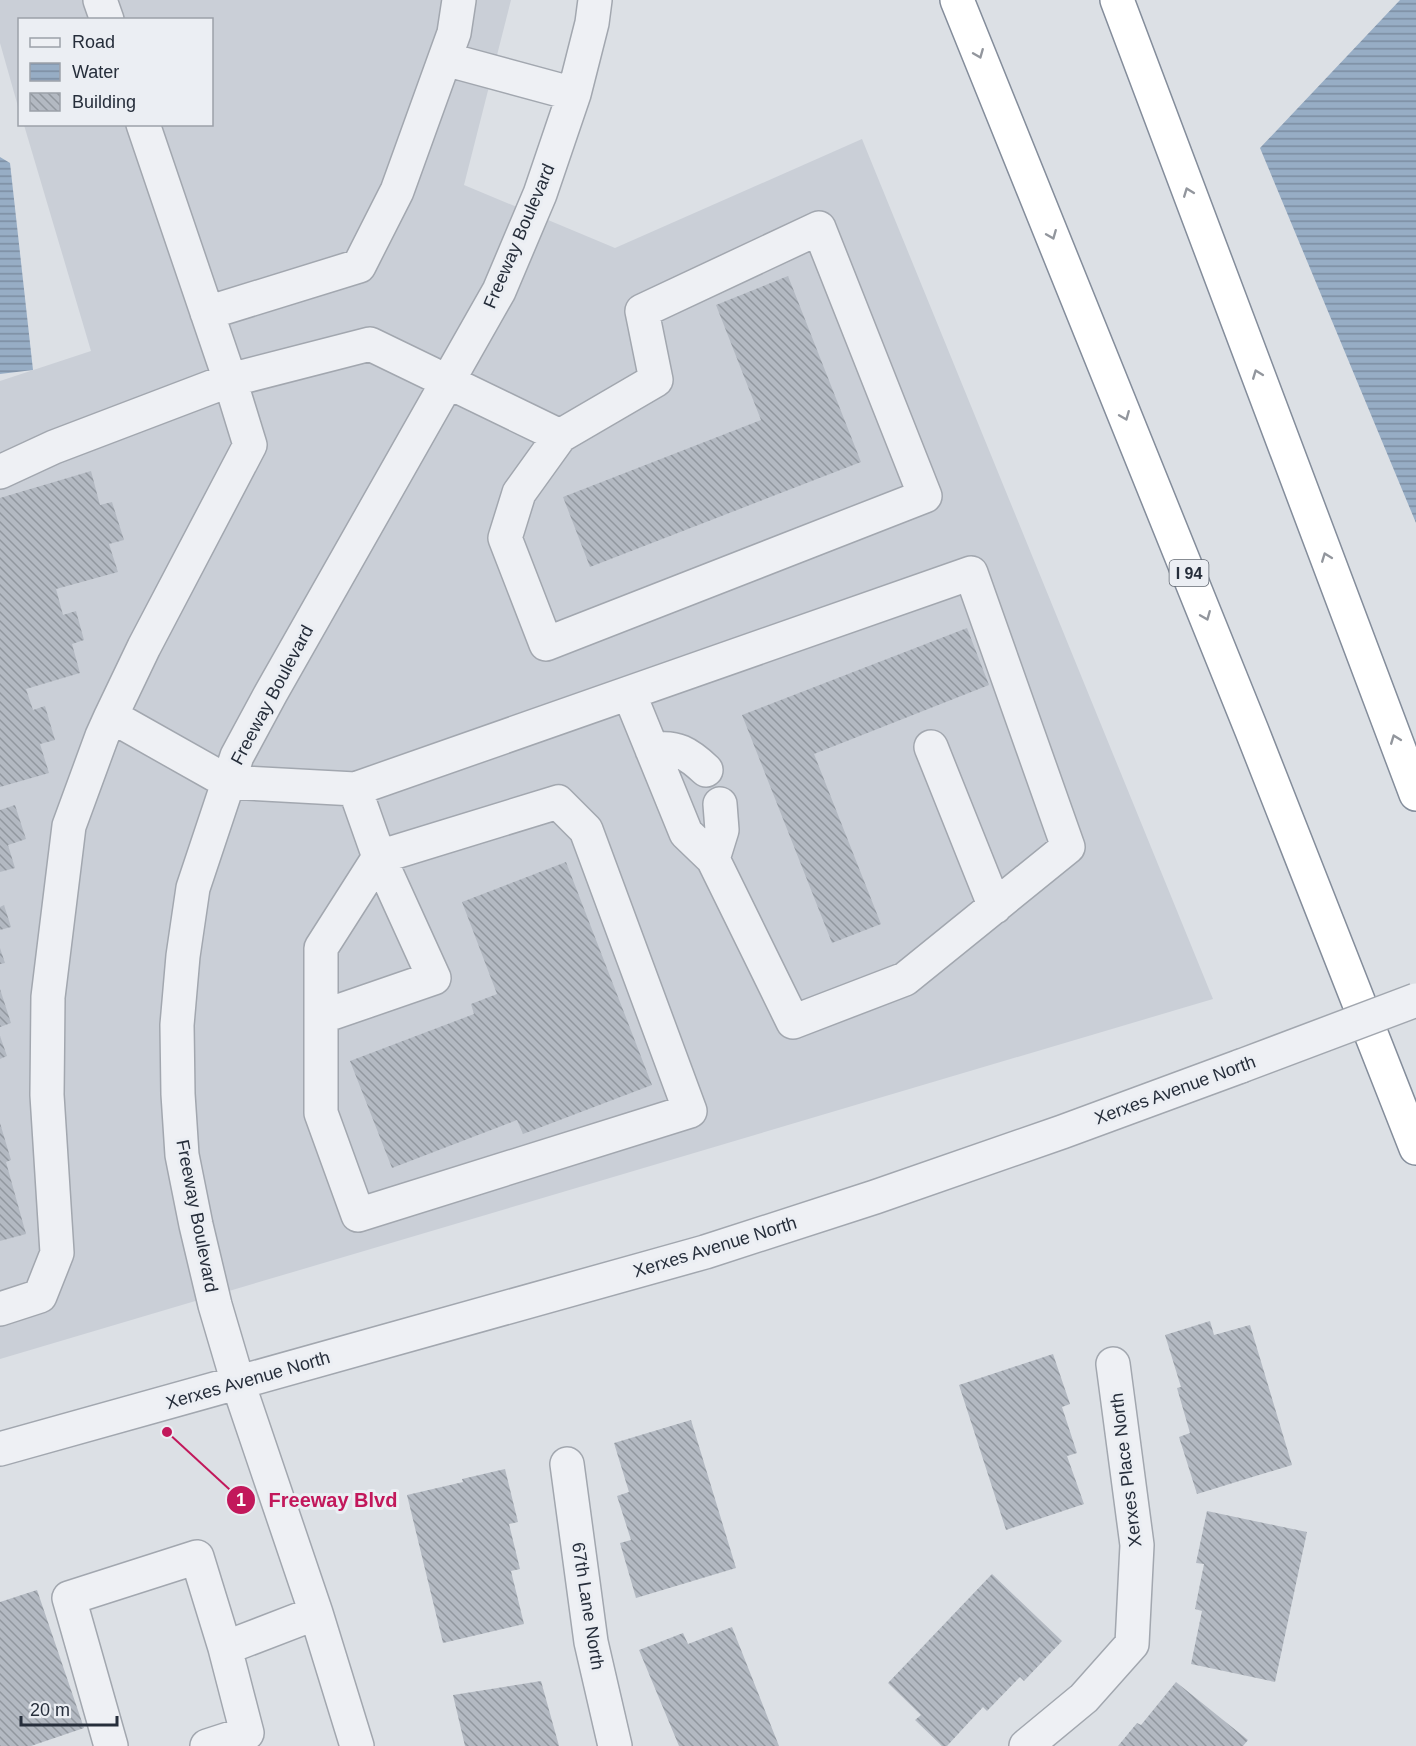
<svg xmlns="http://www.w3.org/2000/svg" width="1416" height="1746" viewBox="0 0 1416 1746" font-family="Helvetica,sans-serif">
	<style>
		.built { fill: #cacfd7 }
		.water { fill: url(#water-rules) }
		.building { fill: url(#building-back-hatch) }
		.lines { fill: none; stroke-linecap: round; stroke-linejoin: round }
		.minor-casing { stroke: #a2a7af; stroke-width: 36 }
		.highway-casing { stroke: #848d9b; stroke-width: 36 }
		.minor { stroke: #eef0f4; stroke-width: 33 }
		.highway { stroke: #fff; stroke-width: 33 }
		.minor-bridge-casing { stroke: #a2a7af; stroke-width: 36; stroke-linecap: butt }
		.minor-bridge { stroke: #eef0f4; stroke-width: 33 }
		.oneway { stroke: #92969d }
		.labels { text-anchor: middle; stroke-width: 6; stroke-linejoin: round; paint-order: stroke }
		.shield { fill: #ebeef3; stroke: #616872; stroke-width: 1.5 }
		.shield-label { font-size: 16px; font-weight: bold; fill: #262e3b }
		.street-label { font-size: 18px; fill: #262e3b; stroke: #ebeef3 }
		.leader { fill: none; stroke: #c2185b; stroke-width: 2 }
		.callout-dot { fill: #c2185b; stroke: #ebeef3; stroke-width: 2 }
		.mark-label { font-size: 18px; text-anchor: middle; font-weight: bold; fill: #fff }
		.callout-label { font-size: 20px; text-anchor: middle; font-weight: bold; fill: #c2185b; stroke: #ebeef3; stroke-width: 6; stroke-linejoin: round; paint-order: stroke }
	</style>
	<defs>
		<pattern id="water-rules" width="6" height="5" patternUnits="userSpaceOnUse" patternTransform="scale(1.5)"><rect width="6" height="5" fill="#97adc5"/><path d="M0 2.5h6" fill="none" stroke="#7b8da1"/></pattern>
		<pattern id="building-back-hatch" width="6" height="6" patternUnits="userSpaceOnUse" patternTransform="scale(1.5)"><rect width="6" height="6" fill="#b3b9c2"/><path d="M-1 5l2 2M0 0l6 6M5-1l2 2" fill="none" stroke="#91979f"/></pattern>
	</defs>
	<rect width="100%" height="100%" fill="#dce0e5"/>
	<!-- built -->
	<path class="built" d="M0 0H511L464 185 615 248 862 139 1213 999 0 1359V381L91 351 24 125 212 124V20H20L19 110 0 43Z"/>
	<!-- water -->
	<path class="water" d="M1400 0H1416V523L1260 148Z
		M0 157 10 163 33 370 0 374Z"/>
	<!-- building -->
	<path class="building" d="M788 276 861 462 590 567 563 497 761 420 716 305Z
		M91 471 100 505 112 502 124 540 109 544 118 572 56 589 63 615 76 611 84 640 72 644 80 673 26 689 33 710 45 706 55 740 40 744 49 773 0 787V498Z
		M967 628 989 685 814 754 881 924 832 943 742 715Z
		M15 805 26 839 8 845 15 868 0 872V810Z
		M566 862 652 1085 523 1134 517 1120 392 1168 350 1061 474 1014 471 1004 497 994 462 902Z
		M4 905 11 927 0 930V907Z
		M0 948 5 963 0 964Z
		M0 989 11 1023 0 1027Z
		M0 1036 7 1056 0 1059Z
		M0 1123 11 1160 6 1162 26 1234 0 1241Z
		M1210 1321 1214 1335 1250 1325 1292 1465 1197 1494 1179 1437 1190 1433 1177 1388 1181 1387 1165 1335Z
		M1053 1354 1070 1404 1062 1407 1077 1453 1067 1456 1084 1504 1006 1530 959 1385Z
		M691 1420 736 1568 636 1598 620 1543 631 1540 617 1496 629 1492 614 1443Z
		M505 1469 518 1522 509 1524 520 1569 511 1571 524 1624 443 1643 407 1495 463 1482 462 1479Z
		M1207 1511 1307 1532 1275 1682 1191 1664 1202 1611 1195 1609 1204 1564 1196 1563Z
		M992 1574 1062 1641 1024 1681 1020 1677 987 1711 983 1707 947 1746H942L915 1720 921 1715 888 1683Z
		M37 1590 84 1728 31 1746H0V1602Z
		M732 1627 779 1746H679L639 1650 683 1633 688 1644Z
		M541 1681 559 1746H465L453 1695Z
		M1176 1682 1248 1740 1243 1746H1118L1137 1723 1141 1725Z"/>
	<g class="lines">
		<defs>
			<path id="minor" d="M100 0 107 20
				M445 59 574 94
				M207 313 359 266 397 191 454 33 459 0
				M0 472 54 447 230 380 370 344 560 436 656 380 642 311 819 228 925 496 546 644 505 538 519 493 560 436
				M111 716 228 782 355 789 971 573 1068 847 905 979 793 1022 713 859 686 833 629 693
				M931 747 995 907
				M652 750C676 745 689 754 706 770
				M713 859 722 830 720 804
				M321 1017 434 978 379 857 558 802 586 830 690 1111 358 1215 321 1113V948L379 857 355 789
				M0 1309 40 1296 57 1253 47 1095 48 997 69 826 102 736 111 716 144 647 250 445 230 380 143 124
				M0 1449 705 1252 875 1197 1062 1132 1241 1066
				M567 1464 591 1642 615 1746
				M111 1746 69 1598 197 1557 225 1648 316 1613
				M207 1746 247 1733 225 1648
				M357 1746 316 1613 238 1383 215 1305 196 1225 182 1155 178 1094 177 1025 183 956 193 888 237 756 271 693 499 291 540 194 574 94 592 23 595 0
				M1026 1746 1084 1698 1132 1644 1137 1545 1113 1364"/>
			<path id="highway" d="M957 0 1252 731 1416 1148
				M1117 0 1416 794"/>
		</defs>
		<!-- minor casing -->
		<use href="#minor" class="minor-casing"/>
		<!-- highway casing -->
		<use href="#highway" class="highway-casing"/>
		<!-- minor -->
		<use href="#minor" class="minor"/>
		<!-- highway -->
		<use href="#highway" class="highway"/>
		<defs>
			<path id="minor-bridge" d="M1241 1066 1416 1000"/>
		</defs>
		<!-- minor-bridge casing -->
		<use href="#minor-bridge" class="minor-bridge-casing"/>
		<!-- minor-bridge -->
		<use href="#minor-bridge" class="minor-bridge"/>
	</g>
	<!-- one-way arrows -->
	<defs><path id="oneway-chevron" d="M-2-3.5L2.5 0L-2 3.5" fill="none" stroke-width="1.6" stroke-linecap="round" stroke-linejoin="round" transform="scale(1.5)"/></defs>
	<g class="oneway">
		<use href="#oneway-chevron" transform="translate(979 54) rotate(68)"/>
		<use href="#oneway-chevron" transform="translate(1188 192) rotate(-111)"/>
		<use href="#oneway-chevron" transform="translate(1052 235) rotate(68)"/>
		<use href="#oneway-chevron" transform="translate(1257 374) rotate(-111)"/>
		<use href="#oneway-chevron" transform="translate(1125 416) rotate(68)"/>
		<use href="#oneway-chevron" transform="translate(1326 557) rotate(-111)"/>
		<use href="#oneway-chevron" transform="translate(1206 616) rotate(68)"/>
		<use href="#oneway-chevron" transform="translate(1395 739) rotate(-111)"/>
	</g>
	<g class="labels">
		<!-- shield labels -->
		<rect class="shield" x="1169.5" y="560" width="39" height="26" rx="4.5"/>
		<g class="shield-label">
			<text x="1189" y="579">I 94</text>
		</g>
		<!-- street labels -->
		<g class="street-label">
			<text transform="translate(519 236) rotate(-67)" y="6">Freeway Boulevard</text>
			<text transform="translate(272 695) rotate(-62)" y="6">Freeway Boulevard</text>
			<text transform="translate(1175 1090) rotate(-20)" y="6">Xerxes Avenue North</text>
			<text transform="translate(197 1216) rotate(79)" y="6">Freeway Boulevard</text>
			<text transform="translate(715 1247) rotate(-17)" y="6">Xerxes Avenue North</text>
			<text transform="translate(248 1380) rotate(-16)" y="6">Xerxes Avenue North</text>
			<text transform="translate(1126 1470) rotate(-97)" y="6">Xerxes Place North</text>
			<text transform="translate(588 1606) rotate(81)" y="6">67th Lane North</text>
		</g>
	</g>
	<!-- callouts -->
	<path class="leader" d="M167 1432L241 1500"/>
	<g class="callout-dot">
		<circle cx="167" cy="1432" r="6"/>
		<circle cx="241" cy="1500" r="15"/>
	</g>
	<g class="mark-label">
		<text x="241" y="1506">1</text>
	</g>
	<g class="callout-label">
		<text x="333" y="1507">Freeway Blvd</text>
	</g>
	<!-- legend -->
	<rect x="18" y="18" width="195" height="108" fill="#ebeef3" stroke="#9ca1a9" stroke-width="1.5"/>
	<rect x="30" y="38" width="30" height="9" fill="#eef0f4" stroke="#9ca1a9" stroke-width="1.5"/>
	<text x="72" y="48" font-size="18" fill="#262e3b">Road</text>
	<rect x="30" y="63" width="30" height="18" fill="url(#water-rules)" stroke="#9ca1a9" stroke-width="1.5"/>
	<text x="72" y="78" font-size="18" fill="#262e3b">Water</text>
	<rect x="30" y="93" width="30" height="18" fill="url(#building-back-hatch)" stroke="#9ca1a9" stroke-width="1.5"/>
	<text x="72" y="108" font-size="18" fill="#262e3b">Building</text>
	<!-- scale -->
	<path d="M21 1716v9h96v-9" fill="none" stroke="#262e3b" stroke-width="3"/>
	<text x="30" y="1716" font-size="18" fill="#262e3b" stroke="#ebeef3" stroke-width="4.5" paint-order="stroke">20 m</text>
</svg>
